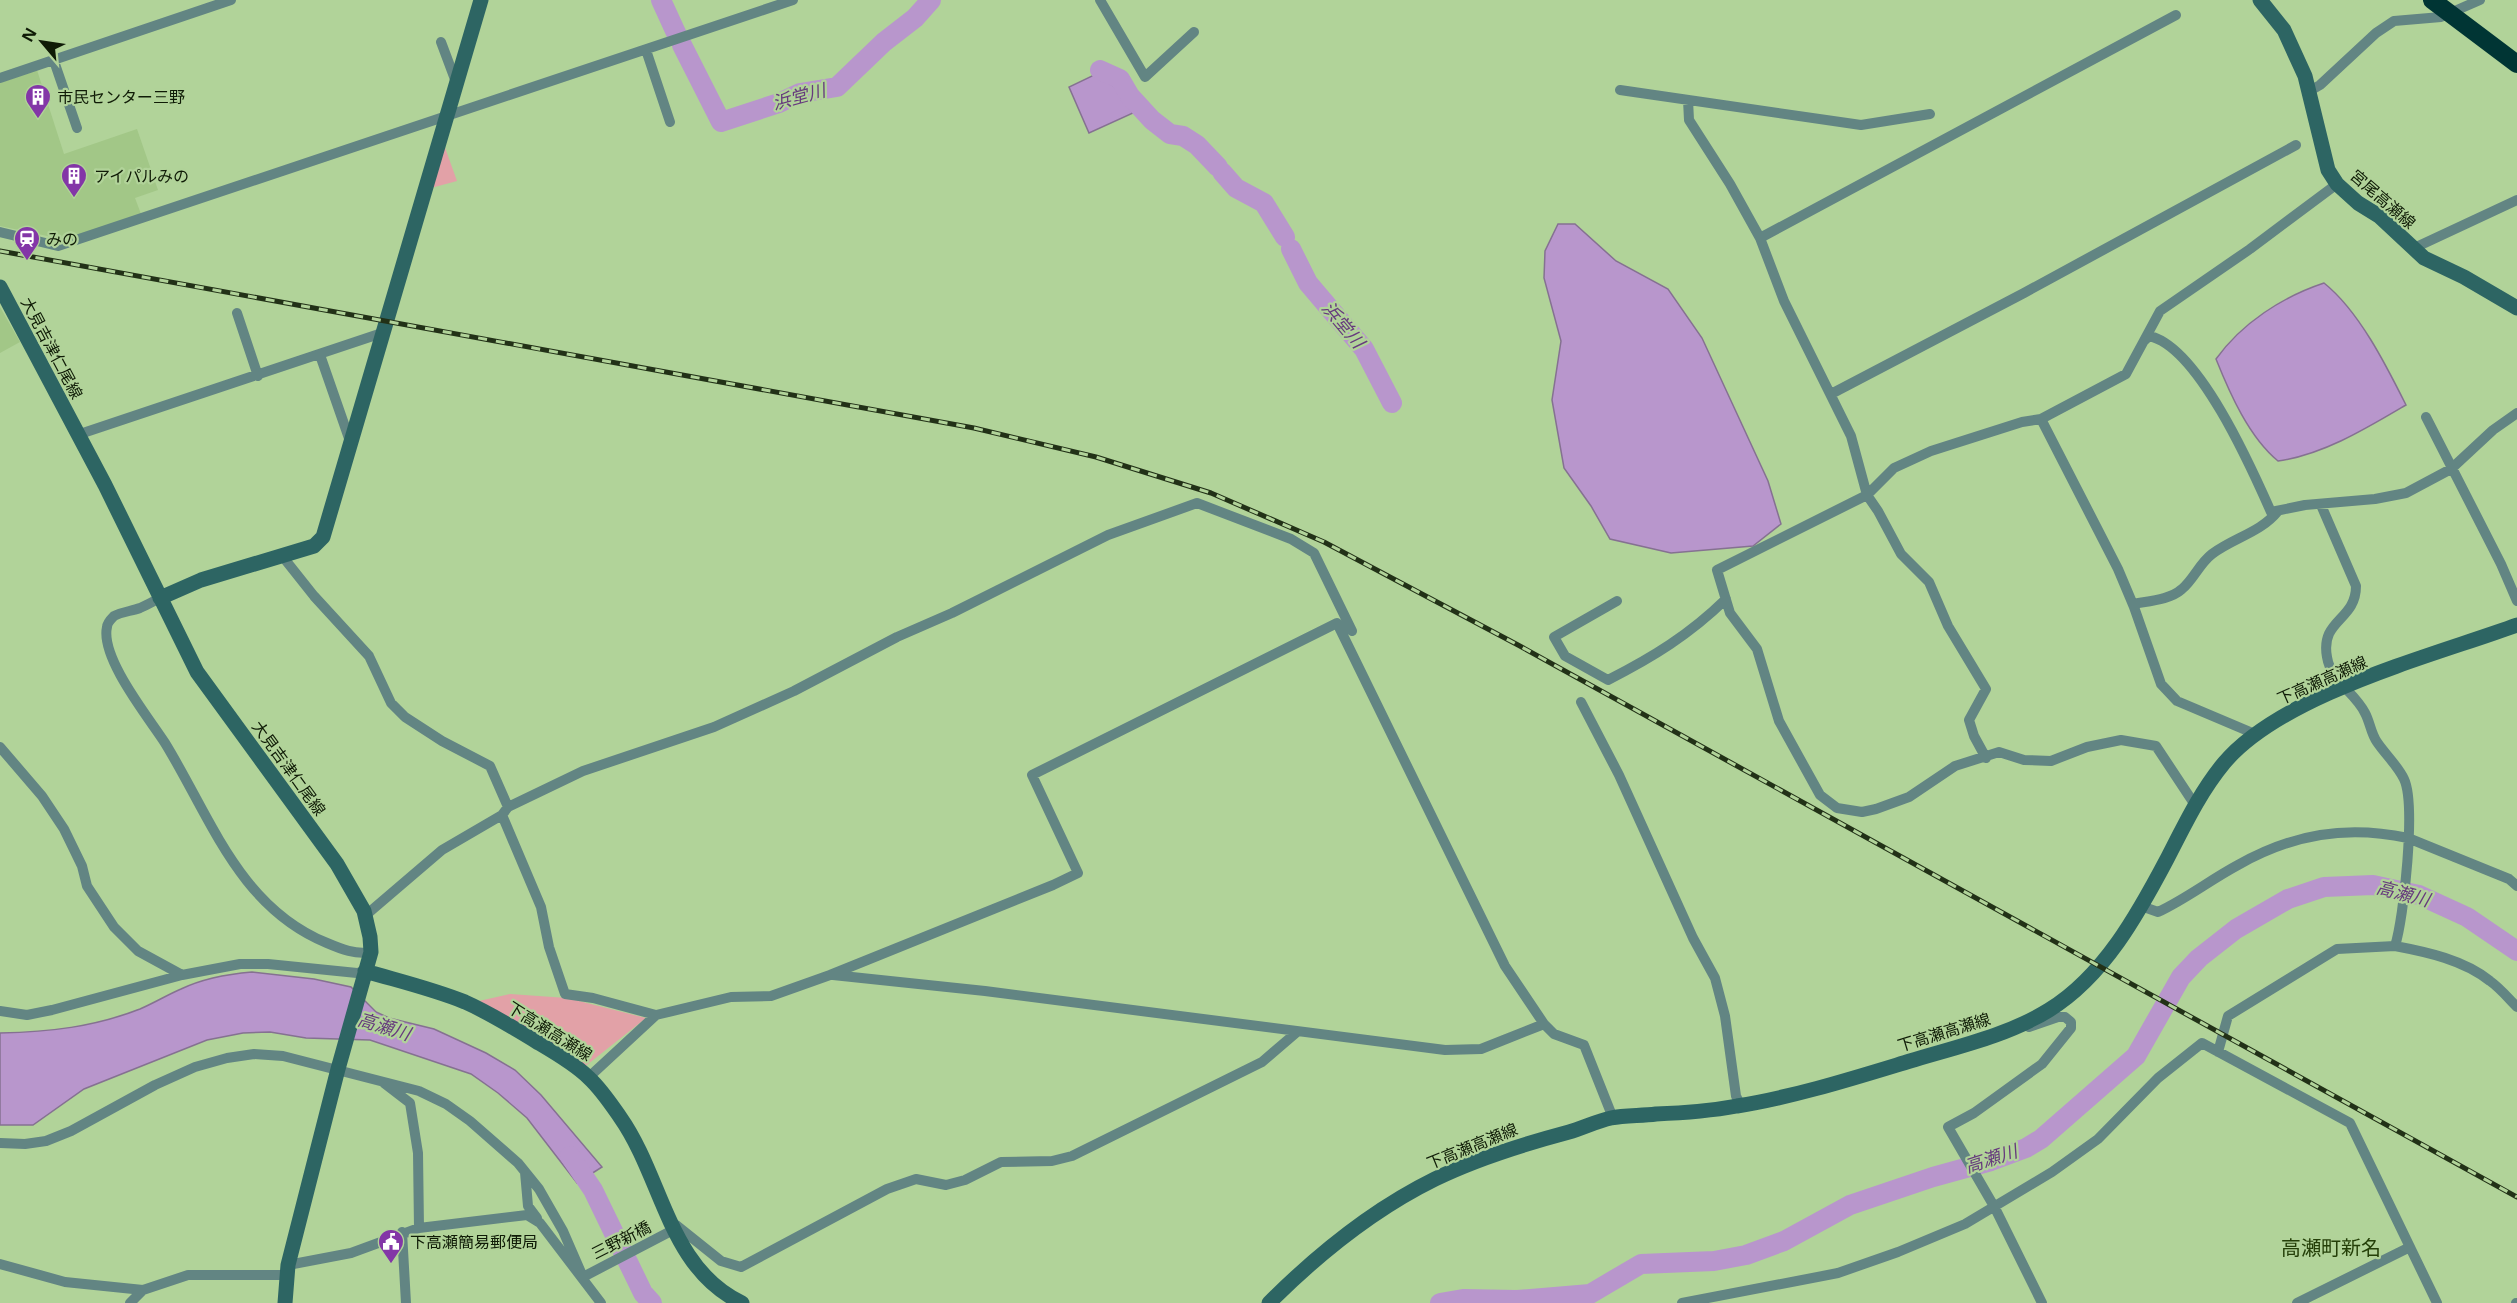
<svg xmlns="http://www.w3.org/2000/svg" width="2517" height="1303" viewBox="0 0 2517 1303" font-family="'Noto Sans','Noto Sans JP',sans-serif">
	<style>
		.built { fill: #a2c787 }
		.green { fill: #e2a1a7 }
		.water { fill: #b896cc; stroke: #857191; stroke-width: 1.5 }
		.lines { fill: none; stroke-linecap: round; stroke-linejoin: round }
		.river { stroke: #b896cc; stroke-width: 20 }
		.street { stroke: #628583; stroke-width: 10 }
		.secondary { stroke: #2d6563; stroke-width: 15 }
		.highway { stroke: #003534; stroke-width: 18 }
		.rail-casing { stroke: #223117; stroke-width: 5 }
		.rail { stroke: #b1d399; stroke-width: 3; stroke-dasharray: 9; stroke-linecap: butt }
		.labels { text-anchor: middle; stroke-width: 4.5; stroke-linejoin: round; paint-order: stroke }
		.poi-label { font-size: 16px; fill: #0f1b06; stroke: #b1d399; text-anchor: start }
		.street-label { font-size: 16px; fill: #0f1b06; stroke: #b1d399 }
		.water-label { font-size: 18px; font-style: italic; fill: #663a7d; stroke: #b1d399 }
		.quarter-label { font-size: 20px; fill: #243f08; stroke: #b1d399 }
	</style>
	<rect width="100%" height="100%" fill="#b1d399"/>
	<!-- built -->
	<path class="built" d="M37 70 64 154 137 129 158 190 135 198 141 214 66 240 0 226V83Z
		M0 307 20 342 0 353Z"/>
	<!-- green -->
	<path class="green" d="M443 142 457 181 431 188Z
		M510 994 567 998 646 1018 583 1068 479 1001Z"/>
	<!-- water -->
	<path class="water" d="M1094 75 1116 87 1133 113 1089 133 1069 87Z
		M1558 224H1575L1616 261 1668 289 1702 338 1768 481 1781 524 1753 546 1671 553 1610 539 1591 506 1564 468 1552 400 1561 341 1544 278 1545 251Z
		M2324 283C2359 311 2386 365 2406 405 2367 428 2323 455 2278 461 2249 437 2230 394 2216 359 2242 323 2282 297 2324 283Z
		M252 972 314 979 351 987 376 1012 389 1018 434 1029 486 1053 515 1070 541 1095 602 1167 577 1183 527 1118 498 1093 471 1074 370 1040 306 1038 270 1032 243 1033 207 1040 84 1089 33 1125H0V1033C49 1032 94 1027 140 1009 154 1003 167 995 181 989 204 978 228 974 252 972Z"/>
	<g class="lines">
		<!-- river -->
		<path class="river" d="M661 0 677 35
			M682 45 721 122 779 103 800 93 837 87 884 42 915 18 931 0
			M1100 70 1120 79 1130 96 1152 120 1170 134 1183 136 1197 145 1218 167
			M1222 172 1236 188 1264 203 1285 237
			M1291 249 1308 283 1364 349 1392 403
			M570 1156 593 1190 643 1293 652 1303
			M1440 1303 1463 1299 1517 1300 1590 1294 1641 1264 1714 1261 1746 1255 1784 1241 1850 1205 1933 1177 1991 1161 2026 1148 2041 1139 2136 1056 2181 977 2199 958 2236 929 2288 899 2324 887 2373 885 2419 895 2467 917 2517 951"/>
		<!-- street -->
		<path class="street" d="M1100 0 1145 77 1194 32
			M441 42 456 82
			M646 50 670 122
			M54 61 77 128
			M0 78 231 0
			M1620 90 1861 125 1930 114
			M2308 92 2320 85 2376 33 2394 21 2441 17 2480 0
			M1688 100 1689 120 1730 184 1760 238 1784 301 1851 436 1867 495 1878 511 1901 554 1929 582 1948 626 1986 689 1969 720 1974 736 1986 758
			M0 232 58 246 793 0
			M1760 238 2176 15
			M2412 249 2517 200
			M237 313 258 376
			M2145 340 2149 336C2198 346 2252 469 2271 512L2305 505 2375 499 2406 493 2451 469 2493 430 2517 413
			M320 355 351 444
			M1831 394 2024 293 2296 145
			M2426 417 2501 564 2517 601
			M2041 419 2118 569 2134 607 2161 684 2177 701 2255 734
			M77 435 382 333
			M2321 505 2356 586C2356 621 2320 619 2327 657 2331 682 2355 692 2365 713 2370 722 2371 734 2377 742 2385 754 2398 766 2404 779 2416 804 2404 918 2395 946 2427 952 2464 960 2490 981 2500 988 2508 998 2517 1007
			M283 557 314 596 369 656 391 703 405 717 442 741 490 766 508 807
			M160 598C154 601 147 605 140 608 132 611 121 612 114 616 111 619 107 624 107 627 100 658 149 718 165 743 211 818 239 907 327 943 341 949 356 955 371 952
			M1617 601 1554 637 1565 656 1608 680C1653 657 1689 635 1726 599
			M2133 604C2148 601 2170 600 2182 589 2194 579 2199 564 2212 554 2235 537 2260 533 2278 511
			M1581 702 1619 775 1693 938 1715 978 1725 1016 1736 1096 1741 1106
			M0 747 42 796 64 829 82 866 87 886 114 927 138 951 182 975
			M2195 805 2156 746 2121 740 2087 747 2051 761 2024 760 1999 752 1955 766 1909 797 1876 809 1862 812 1837 808 1820 795 1779 721 1757 649 1730 613 1717 570 1867 495 1894 468 1931 451 2022 422 2041 419 2126 374 2160 311 2250 249 2337 184
			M502 815 541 907 549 947 565 994 593 998 656 1015
			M2141 906 2158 912C2186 899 2210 880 2238 865 2293 834 2346 825 2408 838L2509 879 2517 886
			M366 915 442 850 502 815 508 807 583 771 714 727 794 691 897 637 952 613 1108 535 1197 503 1291 539 1314 553 1352 631
			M833 975 985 991 1445 1050 1481 1049 1544 1024
			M0 1011 27 1015 52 1010 182 975 240 964H268L357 973 365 971
			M2029 1027 2058 1017H2065L2071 1022V1028L2042 1064 1974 1113 1948 1127 1995 1208 2042 1303
			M2218 1052 2228 1016 2337 949 2395 946
			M589 1077 656 1015 731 997 771 996 830 975 1053 885 1078 873 1032 775 1337 623 1505 966 1544 1024 1554 1034 1584 1045 1613 1118
			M384 1083 410 1103 418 1153 419 1228
			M0 1143 25 1144 46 1141 71 1131 155 1085 195 1067 227 1058 254 1054 283 1056 419 1091 446 1104 470 1121 518 1163 539 1189 563 1231 583 1277
			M525 1172 528 1206 537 1218
			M402 1232 406 1303
			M0 1264 65 1282 143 1290
			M288 1265 351 1253 419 1228 527 1215 540 1223 601 1303
			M583 1277 673 1230 676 1225 721 1261 741 1267 887 1189 916 1179 946 1185 965 1180 1001 1162 1052 1161 1072 1156 1262 1062 1297 1032
			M130 1303 143 1290 188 1275H287
			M1682 1303 1838 1273 1898 1252 1965 1224 2052 1172 2098 1139 2158 1078 2202 1043 2350 1123 2437 1303
			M2297 1303 2410 1247
			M2516 1303H2517"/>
		<!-- secondary -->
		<path class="secondary" d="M2260 0 2284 30 2305 76 2328 170 2337 184 2358 203 2379 216 2424 258 2464 277 2517 308
			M0 287 105 485 197 672 337 864 364 911 370 937 371 952 338 1069 288 1265 285 1303
			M160 598 201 580 314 546 323 537 481 0
			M365 971C399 981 433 989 465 1002 490 1013 514 1028 537 1042 554 1052 575 1064 589 1078 601 1089 611 1104 620 1117 663 1178 668 1268 742 1303
			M1269 1303C1317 1255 1374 1209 1435 1179 1478 1158 1524 1144 1569 1132 1583 1128 1597 1121 1611 1118 1625 1115 1641 1116 1656 1114 1683 1113 1710 1111 1737 1106 1794 1097 1854 1078 1910 1061 1956 1047 2007 1036 2049 1010 2104 976 2138 914 2167 859 2184 826 2200 792 2224 763 2282 694 2432 656 2517 625"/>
		<!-- highway -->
		<path class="highway" d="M2432 0 2517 64"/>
		<defs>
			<path id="rail" d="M0 251 974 428 1096 457 1211 493 1324 542 1518 645 2517 1197"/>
		</defs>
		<!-- rail casing -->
		<use href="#rail" class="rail-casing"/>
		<!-- rail -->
		<use href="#rail" class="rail"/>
	</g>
	<!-- icons -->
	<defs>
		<symbol id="building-pin" viewBox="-11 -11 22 30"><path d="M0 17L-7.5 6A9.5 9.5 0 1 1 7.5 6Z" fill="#8336a7" stroke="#b1d399"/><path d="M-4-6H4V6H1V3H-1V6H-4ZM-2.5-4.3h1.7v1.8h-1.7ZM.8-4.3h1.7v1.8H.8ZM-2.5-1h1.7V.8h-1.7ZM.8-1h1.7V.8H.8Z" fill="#fff"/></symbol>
		<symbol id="station-pin" viewBox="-11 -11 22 30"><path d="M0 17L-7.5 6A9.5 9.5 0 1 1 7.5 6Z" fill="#8336a7" stroke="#b1d399"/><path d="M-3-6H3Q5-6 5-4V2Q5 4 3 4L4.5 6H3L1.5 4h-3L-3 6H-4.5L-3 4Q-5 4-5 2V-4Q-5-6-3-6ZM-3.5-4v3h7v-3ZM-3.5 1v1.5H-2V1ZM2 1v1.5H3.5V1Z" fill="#fff"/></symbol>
		<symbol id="civic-pin" viewBox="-11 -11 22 30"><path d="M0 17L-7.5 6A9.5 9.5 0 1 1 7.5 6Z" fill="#8336a7" stroke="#b1d399"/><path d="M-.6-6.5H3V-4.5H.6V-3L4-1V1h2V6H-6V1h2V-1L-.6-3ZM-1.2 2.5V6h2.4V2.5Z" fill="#fff"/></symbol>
	</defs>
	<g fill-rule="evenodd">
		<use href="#building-pin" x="23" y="82" width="30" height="40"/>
		<use href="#building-pin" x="59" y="161" width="30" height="40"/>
		<use href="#station-pin" x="12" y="224" width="30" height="40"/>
		<use href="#civic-pin" x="376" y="1227" width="30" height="40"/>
	</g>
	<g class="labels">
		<!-- poi labels -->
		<g class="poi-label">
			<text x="57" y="103">市民センター三野</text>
			<text x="94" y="182">アイパルみの</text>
			<text x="46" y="245">みの</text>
			<text x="410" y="1248">下高瀬簡易郵便局</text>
		</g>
		<!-- street labels -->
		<g class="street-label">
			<text transform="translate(2383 199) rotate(41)" y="6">宮尾高瀬線</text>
			<text transform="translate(52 348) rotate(62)" y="6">大見吉津仁尾線</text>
			<text transform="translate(2322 680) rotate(-24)" y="6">下高瀬高瀬線</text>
			<text transform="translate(289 768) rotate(54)" y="6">大見吉津仁尾線</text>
			<text transform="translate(550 1031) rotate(32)" y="6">下高瀬高瀬線</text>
			<text transform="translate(1944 1032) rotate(-17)" y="6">下高瀬高瀬線</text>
			<text transform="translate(1472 1146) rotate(-22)" y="6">下高瀬高瀬線</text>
			<text transform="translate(621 1240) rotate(-27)" y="6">三野新橋</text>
		</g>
		<!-- water labels -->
		<g class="water-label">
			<text transform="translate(799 97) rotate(-15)" y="6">浜堂川</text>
			<text transform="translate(1343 325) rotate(50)" y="6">浜堂川</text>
			<text transform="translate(2403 894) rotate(15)" y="6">高瀬川</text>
			<text transform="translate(384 1027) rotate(17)" y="6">高瀬川</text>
			<text transform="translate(1991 1159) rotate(-18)" y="6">高瀬川</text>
		</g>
		<!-- quarter labels -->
		<g class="quarter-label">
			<text x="2331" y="1255">高瀬町新名</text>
		</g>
	</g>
	<!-- north arrow -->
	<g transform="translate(42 42) rotate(299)" stroke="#b1d399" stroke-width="4.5" paint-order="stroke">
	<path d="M0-4.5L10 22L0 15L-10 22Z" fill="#0f1b06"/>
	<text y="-9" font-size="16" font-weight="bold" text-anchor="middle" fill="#0f1b06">N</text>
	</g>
</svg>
